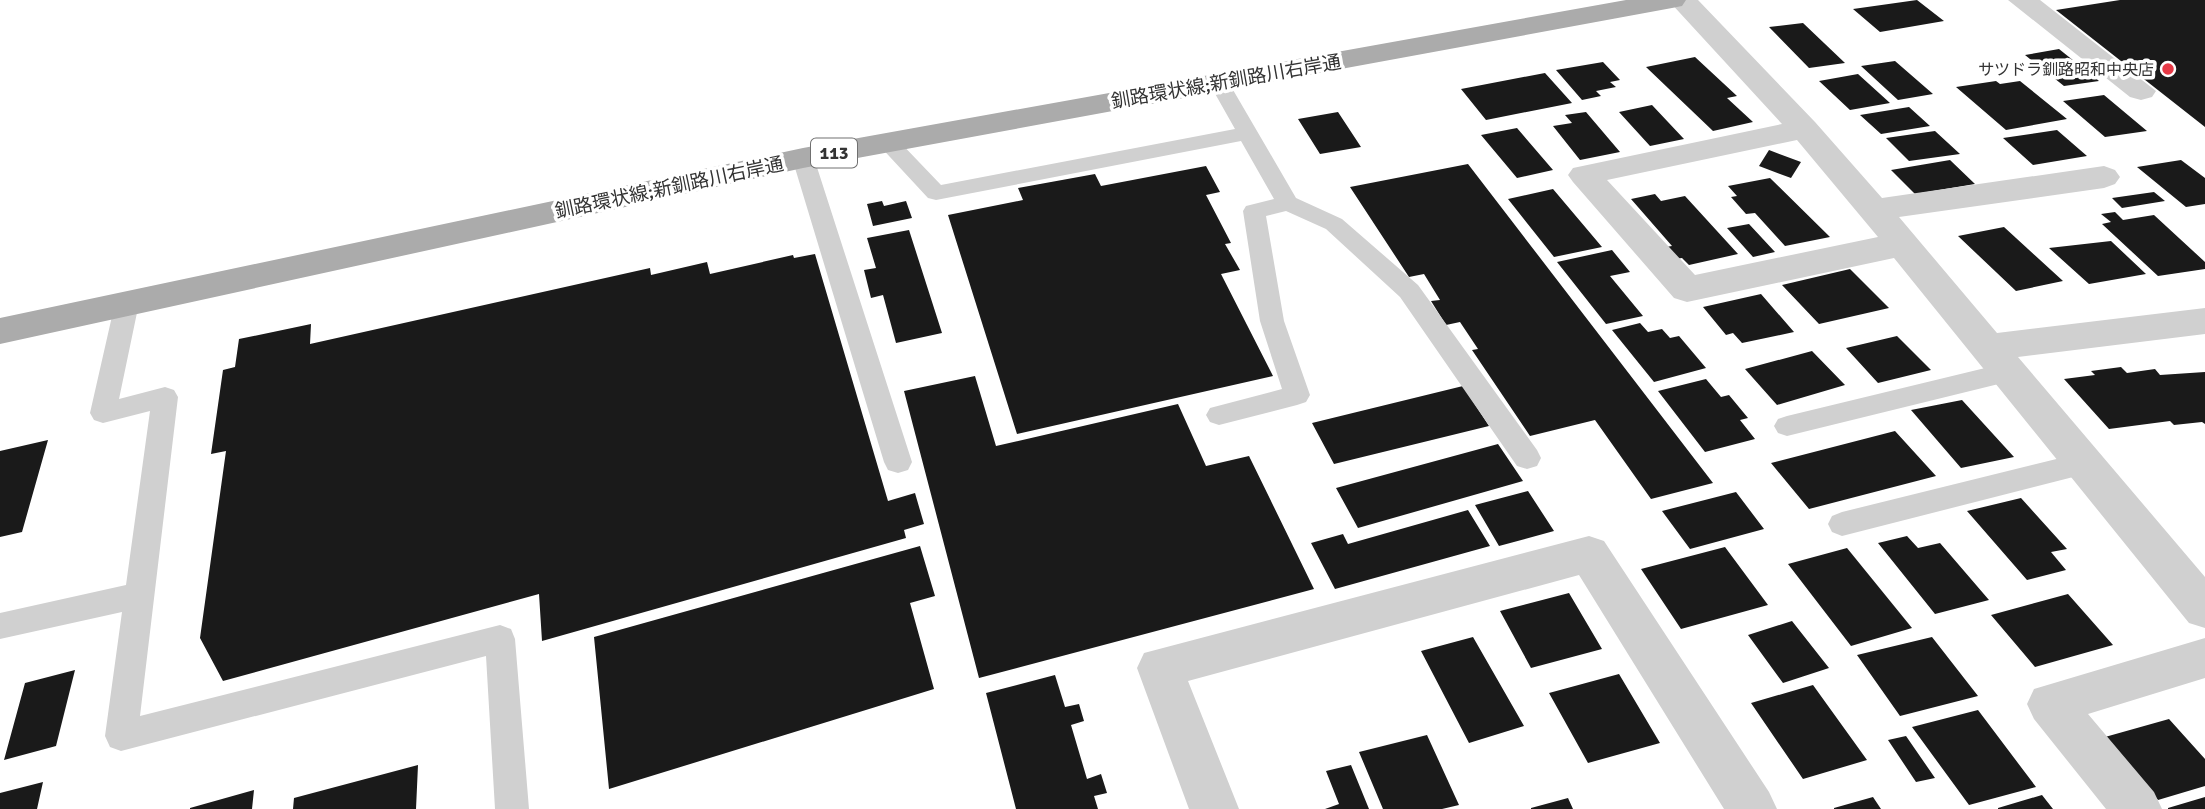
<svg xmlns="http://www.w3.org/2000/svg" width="2205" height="809" viewBox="0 0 2205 809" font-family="Signika,'Noto Sans JP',sans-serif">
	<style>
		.building { fill: #1a1a1a }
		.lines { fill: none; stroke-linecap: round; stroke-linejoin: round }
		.service { fill: #d0d0d0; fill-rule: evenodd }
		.minor { fill: #d0d0d0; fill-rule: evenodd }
		.primary { fill: #ababab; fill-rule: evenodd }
		.poi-dot { fill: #e63946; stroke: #fff; stroke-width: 2.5 }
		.labels { text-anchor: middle; stroke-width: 7; stroke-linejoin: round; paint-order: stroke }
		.far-poi-label { font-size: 16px; fill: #333; stroke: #fff; text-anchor: end }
		.shield { fill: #fff; stroke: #707070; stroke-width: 2 }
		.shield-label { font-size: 18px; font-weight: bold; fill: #333 }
		.street-label { font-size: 19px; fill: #333; stroke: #fff }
	</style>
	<rect width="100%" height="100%" fill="#fff"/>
	<!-- building -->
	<path class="building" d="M1917 0 1944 21 1880 32 1853 9Z
		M2120 0H2205V127L2056 10Z
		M1803 23 1845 63 1809 68 1769 27Z
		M2059 49 2099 81 2064 86 2025 55Z
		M1695 57 1737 96 1727 98 1753 122 1713 131 1646 67Z
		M1895 61 1933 94 1898 100 1861 66Z
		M1603 62 1620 80 1610 82 1616 87 1596 91 1601 96 1582 100 1556 70Z
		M1545 73 1572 103 1486 120 1461 89Z
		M1858 74 1890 103 1850 110 1819 81Z
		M1996 81 2000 84 2020 81 2067 119 2006 130 1956 87Z
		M2104 95 2147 131 2105 137 2063 101Z
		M1652 105 1684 139 1650 146 1619 112Z
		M1909 107 1930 126 1881 134 1860 115Z
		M1338 112 1361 147 1320 154 1298 119Z
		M1586 112 1620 152 1580 160 1553 126 1572 123 1565 115Z
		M1517 128 1553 170 1517 178 1481 135Z
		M2057 130 2087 156 2033 165 2003 138Z
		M1935 131 1960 154 1909 161 1886 138Z
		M1769 150 1801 162 1791 178 1759 166Z
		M1950 160 1975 184 1915 194 1891 170Z
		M2181 160 2205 178V204L2186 207 2137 167Z
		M1468 164 1713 483 1651 499 1595 420 1530 436 1472 350 1478 349 1460 322 1446 325 1431 301 1440 300 1424 274 1409 277 1350 187Z
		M1206 166 1220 192 1206 195 1231 243 1225 244 1240 270 1221 274 1273 376 1017 434 948 215 1023 200 1018 188 1095 174 1101 186Z
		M1770 178 1830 237 1785 246 1755 213 1746 214 1731 197 1737 196 1728 186Z
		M1553 189 1602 247 1554 257 1508 199Z
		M2154 192 2165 201 2122 208 2112 198Z
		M1655 194 1661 201 1685 196 1738 254 1689 265 1682 258 1675 259 1666 247 1672 246 1631 199Z
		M882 201 884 206 906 201 912 218 873 226 867 204Z
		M2115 212 2123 220 2154 215 2205 262V269L2158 276 2102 224 2111 222 2101 214Z
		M1749 224 1775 252 1753 257 1727 228Z
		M2004 227 2063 281 2016 291 1958 236Z
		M909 230 942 333 896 343 883 295 871 298 864 270 876 268 867 238Z
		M2111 241 2146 274 2089 284 2049 248Z
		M1612 250 1630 272 1610 276 1643 316 1606 324 1557 262Z
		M815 254 888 501 915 493 924 524 904 530 906 538 542 641 539 594 223 681 200 638 226 451 211 454 223 370 235 367 239 339 311 324 310 344 650 268 651 275 707 262 710 274 793 255 794 258Z
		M1850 269 1889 308 1819 324 1782 285Z
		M1761 294 1794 332 1742 343 1733 333 1726 335 1703 307Z
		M1640 323 1648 332 1662 329 1670 338 1679 336 1706 368 1654 382 1612 330Z
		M1897 336 1931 370 1878 383 1846 348Z
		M1812 351 1845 385 1777 405 1745 369Z
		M2121 367 2127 373 2155 369 2160 375 2205 372V424L2202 422 2174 425 2170 421 2109 429 2064 379 2095 375 2091 371Z
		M975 376 996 446 1178 404 1206 466 1249 456 1314 589 979 678 904 391Z
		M1706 379 1721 397 1729 395 1748 418 1740 420 1755 439 1705 452 1658 391Z
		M1463 386 1489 426 1334 464 1312 423Z
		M1962 400 2014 457 1961 468 1911 410Z
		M1895 431 1936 476 1809 509 1771 463Z
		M48 440 22 532 0 537V451Z
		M1498 444 1523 481 1358 528 1336 488Z
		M1528 491 1554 531 1499 546 1475 505Z
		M1736 492 1764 529 1690 549 1662 511Z
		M2021 498 2067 549 2051 552 2066 570 2027 580 1967 511Z
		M1468 510 1490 546 1335 589 1311 543 1343 534 1348 544Z
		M1907 536 1918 548 1940 543 1989 600 1935 614 1878 543Z
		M920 546 935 596 910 603 934 689 609 789 594 637Z
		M1725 547 1768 605 1681 629 1641 569Z
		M1847 548 1912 628 1851 646 1788 564Z
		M1569 593 1602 649 1531 668 1500 611Z
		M2068 594 2113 645 2035 667 1991 615Z
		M1792 621 1829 668 1783 683 1748 635Z
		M1473 637 1524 726 1469 743 1421 651Z
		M1932 637 1978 696 1900 716 1857 655Z
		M75 670 56 746 4 760 25 683Z
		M1619 674 1660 743 1588 763 1549 693Z
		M1055 675 1065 707 1079 704 1084 721 1071 725 1087 779 1101 774 1107 793 1094 796 1098 809H1016L986 693Z
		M1813 685 1867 760 1803 779 1751 703Z
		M1978 710 2036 787 1969 805 1912 727Z
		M2169 719 2205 759V786L2158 800 2105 737Z
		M1427 735 1459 805 1442 809H1383L1359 752Z
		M1906 736 1935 778 1916 782 1888 740Z
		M418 765 416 809H293L294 798Z
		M1351 765 1369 809H1325L1339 804 1326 771Z
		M43 782 37 809H0V793Z
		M254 790 252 809H190V808Z
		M2042 795 2053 809H1998V808Z
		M1873 797 1881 809H1834V808Z
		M2205 797V809H2168V808Z
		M1568 798 1573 809H1531V808Z"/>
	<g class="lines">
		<!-- service -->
		<path class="service" d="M1219 77 1229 83 1296 198 1342 219 1418 285 1537 450 1541 458 1537 466 1527 469 1517 466 1400 297 1326 229 1286 211 1266 216 1284 321 1310 395 1306 402 1297 405 1219 425 1210 422 1206 415 1210 408 1282 389 1260 321 1243 211 1246 206 1274 199 1241 141 936 200 928 198 877 143 880 138H896L941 185 1235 129 1209 83Z
			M803 151 814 158 912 462 908 470 898 473 888 470 884 462 792 158Z
			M127 294 136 297 139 303 119 399 165 387 174 390 178 397 140 716 500 625 511 629 515 639 529 809H495L486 656 121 751 110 747 105 736 122 612 0 639V613L126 585 150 411 103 423 94 420 90 413 115 303 118 297Z
			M2010 362 2019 365 2023 372 2019 379 1787 436 1778 433 1774 426 1778 419 1787 416Z
			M2085 452 2095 455 2099 463 2095 471 2085 474 1842 536 1832 532 1828 524 1832 516 1842 512Z"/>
		<!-- minor -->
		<path class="minor" d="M1668 0H1698L1815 122 1882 198 2104 166 2115 170 2120 177 2115 184 2104 188 1899 217 1997 333 2205 308V334L2018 357 2205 577V628L2189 623 1894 258 1687 302 1674 298 1573 182 1568 175 1573 168 1782 124ZM1797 140 1878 237 1695 275 1607 180Z
			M2008 0H2040L2156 91 2152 97 2141 100 2130 97Z
			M1589 536 1604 541 1769 792 1777 809H1724L1579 575 1188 681 1239 809H1189L1137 668 1144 653Z
			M2205 638V678L2088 714 2154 792 2162 809H2106L2034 719 2027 704 2034 689Z"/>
		<!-- primary -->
		<path class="primary" d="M1626 0H1686L1682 6 1672 8 803 168 0 344V318L803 148Z"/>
	</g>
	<!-- markers -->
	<circle class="poi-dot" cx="2168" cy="69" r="7"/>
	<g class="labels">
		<!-- far-poi labels -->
		<g class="far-poi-label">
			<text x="2154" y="75">サツドラ釧路昭和中央店</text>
		</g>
		<!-- shield labels -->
		<rect class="shield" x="811" y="138.5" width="46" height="29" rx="5"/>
		<g class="shield-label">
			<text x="834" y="159">113</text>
		</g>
		<!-- street labels -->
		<g class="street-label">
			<text transform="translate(1226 81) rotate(-10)" y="7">釧路環状線;新釧路川右岸通</text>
			<text transform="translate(669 187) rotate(-12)" y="7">釧路環状線;新釧路川右岸通</text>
		</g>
	</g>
</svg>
